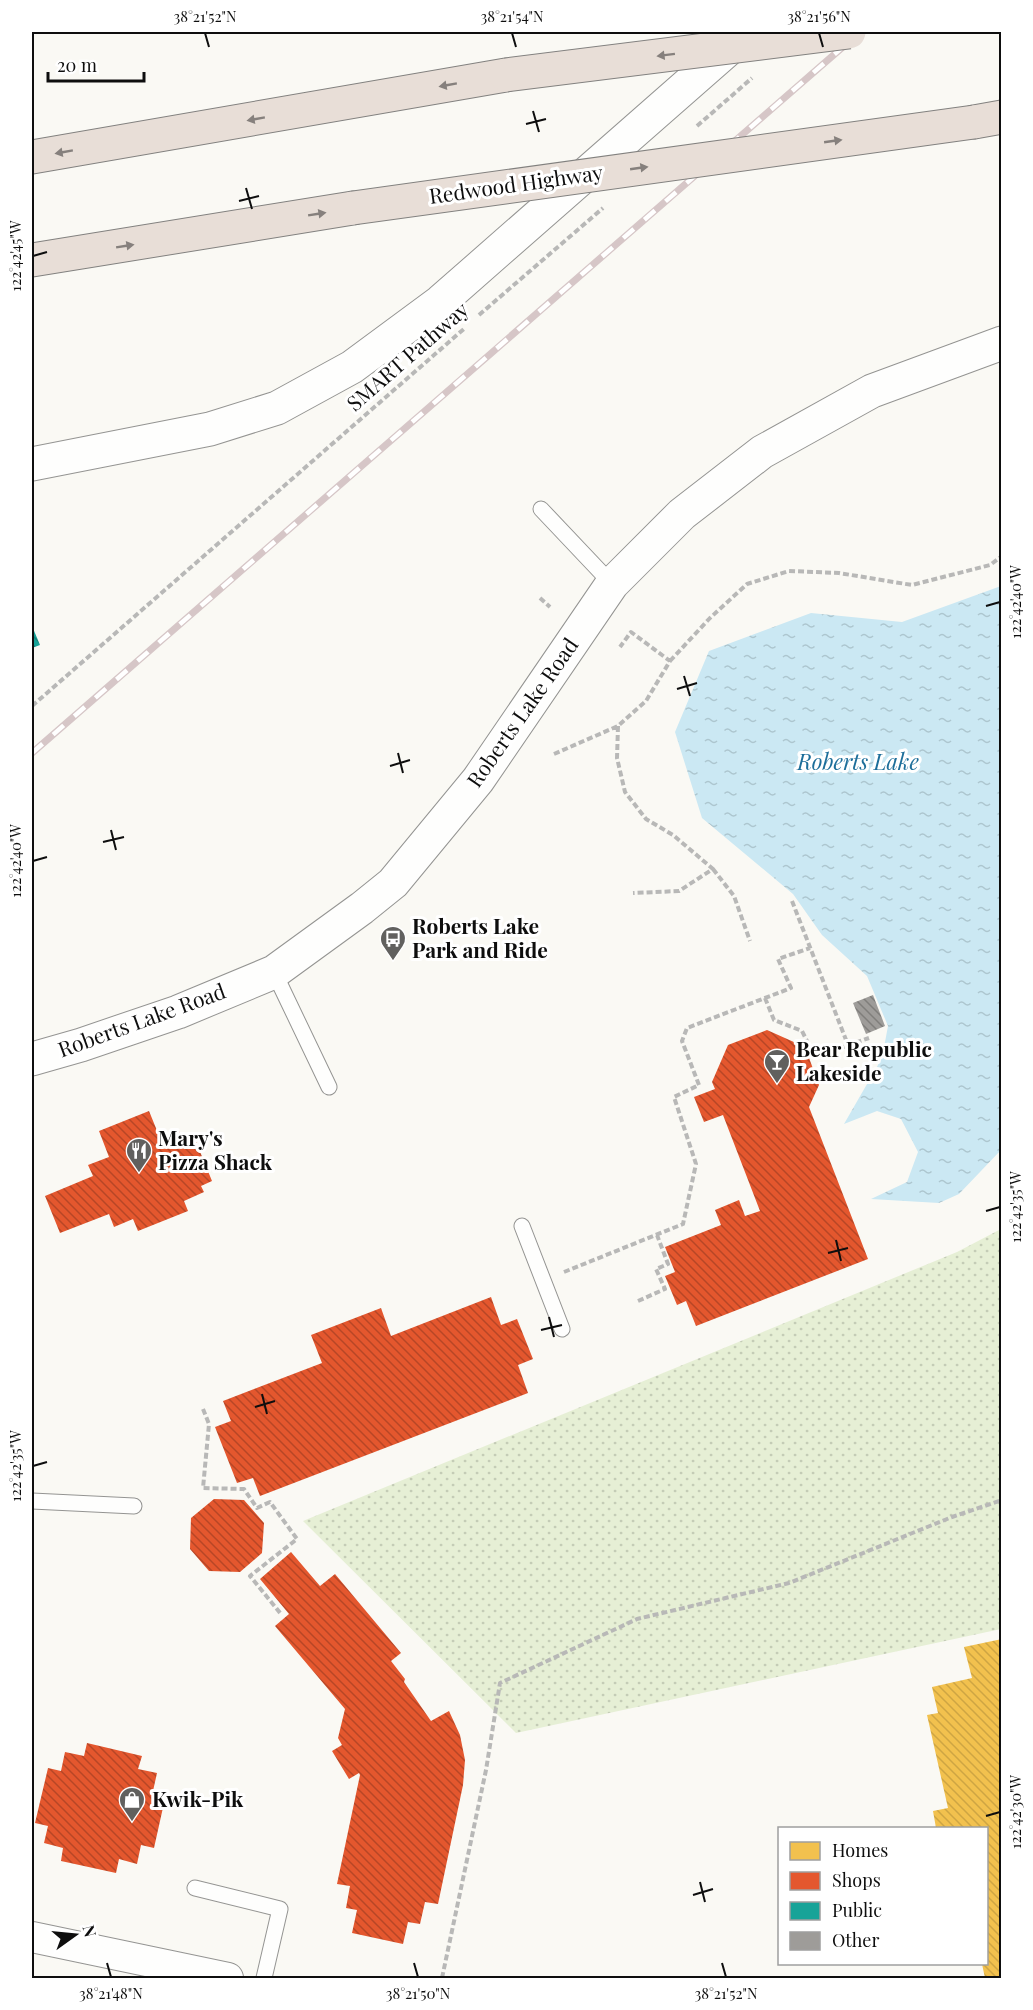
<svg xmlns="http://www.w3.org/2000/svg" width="1033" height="2010" viewBox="0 0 1033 2010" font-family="'Playfair Display',serif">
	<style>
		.green { fill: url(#green-dots) }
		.water { fill: url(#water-ripples) }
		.homes { fill: url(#homes-back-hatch) }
		.shops { fill: url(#shops-back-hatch) }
		.public { fill: url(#public-back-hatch) }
		.building { fill: url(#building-back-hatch) }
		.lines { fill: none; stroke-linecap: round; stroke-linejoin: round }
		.service-casing { stroke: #949492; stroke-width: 17 }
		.minor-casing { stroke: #949492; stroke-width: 32 }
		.tertiary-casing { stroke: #949492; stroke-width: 35 }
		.motorway-casing { stroke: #82817f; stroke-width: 35 }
		.path { stroke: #b8b8b7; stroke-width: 4; stroke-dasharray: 6 3; stroke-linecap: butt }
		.service { stroke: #fefefd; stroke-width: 15 }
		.minor { stroke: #fefefd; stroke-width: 30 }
		.tertiary { stroke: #fefefd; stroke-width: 33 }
		.motorway { stroke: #e8ded7; stroke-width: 33 }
		.rail-casing { stroke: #d6c6c7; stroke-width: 7 }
		.rail { stroke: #fff; stroke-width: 4.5; stroke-dasharray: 14; stroke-linecap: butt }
		.motorway-bridge-casing { stroke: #82817f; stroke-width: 35; stroke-linecap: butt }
		.motorway-bridge { stroke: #e8ded7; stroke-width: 33 }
		.oneway { fill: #86807d }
		.ticks { fill: none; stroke: #0e0e0e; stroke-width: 2 }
		.labels { text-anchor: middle; stroke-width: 6; stroke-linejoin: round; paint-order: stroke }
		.street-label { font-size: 21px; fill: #0e0e0e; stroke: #fff }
		.poi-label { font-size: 21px; font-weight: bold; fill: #0e0e0e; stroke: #fff; text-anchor: start }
		.water-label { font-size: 22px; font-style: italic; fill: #1d6e9a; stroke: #fff }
		.neatline { fill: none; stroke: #0e0e0e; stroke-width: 2 }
		.ticks-label { font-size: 15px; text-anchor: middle; fill: #0e0e0e }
	</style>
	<defs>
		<pattern id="green-dots" width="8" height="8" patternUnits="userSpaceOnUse" patternTransform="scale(1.5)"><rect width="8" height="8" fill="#e6efd5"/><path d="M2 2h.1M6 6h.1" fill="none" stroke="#c4ccb6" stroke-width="1.8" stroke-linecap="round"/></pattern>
		<pattern id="water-ripples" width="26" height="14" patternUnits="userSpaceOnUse" patternTransform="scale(1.5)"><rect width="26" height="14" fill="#cbe8f3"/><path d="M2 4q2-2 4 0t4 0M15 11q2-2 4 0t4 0" fill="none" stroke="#adc6cf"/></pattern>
		<pattern id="homes-back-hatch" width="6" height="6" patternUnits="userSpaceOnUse" patternTransform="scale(1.5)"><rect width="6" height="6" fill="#f2c14e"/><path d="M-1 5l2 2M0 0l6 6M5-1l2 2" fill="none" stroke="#cea543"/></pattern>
		<pattern id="shops-back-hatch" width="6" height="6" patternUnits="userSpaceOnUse" patternTransform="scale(1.5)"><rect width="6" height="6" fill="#e4572e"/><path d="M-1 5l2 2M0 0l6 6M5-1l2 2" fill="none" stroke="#b74626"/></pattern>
		<pattern id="public-back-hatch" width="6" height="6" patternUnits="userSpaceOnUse" patternTransform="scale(1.5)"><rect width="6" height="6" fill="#17a398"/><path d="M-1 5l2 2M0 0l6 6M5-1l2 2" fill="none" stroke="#13837a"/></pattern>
		<pattern id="building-back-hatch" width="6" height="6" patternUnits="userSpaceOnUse" patternTransform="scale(1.5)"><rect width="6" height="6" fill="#9e9c99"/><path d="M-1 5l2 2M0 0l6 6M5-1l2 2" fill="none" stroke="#7f7e7b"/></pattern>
	</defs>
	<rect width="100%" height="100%" fill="#faf9f4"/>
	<!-- green -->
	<path class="green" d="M1001 1229V1629L516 1733 303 1521 957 1252Z"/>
	<!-- water -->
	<path class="water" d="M1001 586V1150L959 1194 939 1203 871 1199 907 1182 918 1152 901 1119 877 1111 844 1124 882 1058 888 1026 867 976 822 935 793 894 702 818 675 732 709 651 811 613 902 622Z"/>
	<!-- homes -->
	<path class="homes" d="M1002 1639V1978H985L982 1964H986V1828H936L933 1811 948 1808 927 1715 938 1713 932 1687 972 1678 964 1647Z"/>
	<!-- shops -->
	<path class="shops" d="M767 1030 805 1047 819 1085 809 1107 868 1259 696 1326 686 1301 677 1305 665 1276 675 1272 665 1247 721 1225 715 1210 739 1200 745 1216 760 1211 723 1115 704 1122 694 1097 715 1089 712 1082 728 1045Z
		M149 1111 160 1138 179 1130 181 1136 192 1132 212 1181 201 1186 204 1192 184 1201 188 1211 138 1231 133 1219 114 1227 109 1214 60 1233 45 1196 93 1176 88 1165 109 1157 99 1131Z
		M491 1297 501 1325 517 1319 533 1359 518 1365 528 1393 260 1496 253 1478 237 1483 215 1427 231 1421 223 1401 322 1363 311 1335 381 1308 391 1336Z
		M214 1499 244 1500 264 1523 262 1553 240 1572 209 1571 190 1549 191 1518Z
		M291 1552 320 1586 335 1574 401 1653 391 1661 405 1679 404 1682 431 1721 449 1711 460 1735 465 1760 463 1785 438 1904 425 1902 420 1924 408 1922 403 1944 352 1933 357 1910 346 1908 350 1886 337 1884 360 1775 359 1773 349 1779 332 1751 342 1745 338 1738 345 1709 275 1626 289 1614 260 1579Z
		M87 1743 142 1756 138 1769 157 1773 153 1791 166 1794 154 1848 141 1845 137 1864 119 1859 116 1873 61 1861 63 1848 44 1843 48 1826 35 1823 48 1768 61 1771 65 1752 84 1756Z"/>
	<!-- public -->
	<path class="public" d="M32 626 40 645 32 648Z"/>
	<!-- building -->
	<path class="building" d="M873 995 885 1026 866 1034 853 1003Z"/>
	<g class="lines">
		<defs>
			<path id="service" d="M541 509 612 584
				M274 972 329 1087
				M522 1226 562 1329
				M32 1501 134 1506
				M195 1888 280 1909 264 1978"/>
			<path id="minor" d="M32 1937 228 1978"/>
			<path id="tertiary" d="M32 464 210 429 277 408 352 367 440 302 742 37
				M32 1059 81 1045 178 1012 274 972 362 908 393 883 478 780 612 584 682 514 762 452 872 391 1002 343"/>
			<path id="motorway" d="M974 122 1002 117
				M32 157 506 75
				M32 260 353 208"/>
		</defs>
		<!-- service casing -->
		<use href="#service" class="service-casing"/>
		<!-- minor casing -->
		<use href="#minor" class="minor-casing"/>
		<!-- tertiary casing -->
		<use href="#tertiary" class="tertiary-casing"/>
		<!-- motorway casing -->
		<use href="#motorway" class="motorway-casing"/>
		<!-- path -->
		<path class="path" d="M697 126 752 78
			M479 315 603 208
			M540 598 550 607
			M670 661 710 618 747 584 789 571 839 573 912 585 990 565 1002 556
			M32 706 465 328
			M618 726 617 758 625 792 646 819 673 835 713 869 679 891 633 893
			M554 754 618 726 646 701 670 661 631 632 620 647
			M713 869 734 896 750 941
			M792 901 848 1045
			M765 998 774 1020 802 1031 815 1057 869 1038
			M564 1272 683 1224 696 1164 674 1097 699 1085 682 1041 687 1028 791 988 778 959 810 948
			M638 1301 665 1289 656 1269 668 1264 657 1235
			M203 1409 209 1424 203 1488 244 1489 257 1508 270 1502 297 1539 250 1576 281 1614
			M442 1978 486 1770 500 1683 637 1619 789 1583 952 1517 1002 1500"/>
		<!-- service -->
		<use href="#service" class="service"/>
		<!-- minor -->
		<use href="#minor" class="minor"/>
		<!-- tertiary -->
		<use href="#tertiary" class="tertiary"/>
		<!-- motorway -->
		<use href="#motorway" class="motorway"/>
		<defs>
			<path id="rail" d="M32 753 860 32"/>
		</defs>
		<!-- rail casing -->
		<use href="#rail" class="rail-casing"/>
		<!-- rail -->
		<use href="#rail" class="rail"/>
		<defs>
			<path id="motorway-bridge" d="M506 75 849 32
				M353 208 974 122"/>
		</defs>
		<!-- motorway-bridge casing -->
		<use href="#motorway-bridge" class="motorway-bridge-casing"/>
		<!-- motorway-bridge -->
		<use href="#motorway-bridge" class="motorway-bridge"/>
	</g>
	<!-- one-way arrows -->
	<defs><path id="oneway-solid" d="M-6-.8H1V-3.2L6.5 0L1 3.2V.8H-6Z" transform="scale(1.5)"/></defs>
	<g class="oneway">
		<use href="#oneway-solid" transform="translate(666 55) rotate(173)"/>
		<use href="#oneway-solid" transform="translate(448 85) rotate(170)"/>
		<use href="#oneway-solid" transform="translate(256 119) rotate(170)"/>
		<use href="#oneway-solid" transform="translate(833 141) rotate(-8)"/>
		<use href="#oneway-solid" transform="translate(64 152) rotate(170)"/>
		<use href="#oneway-solid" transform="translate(639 168) rotate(-8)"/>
		<use href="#oneway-solid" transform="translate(317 214) rotate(-9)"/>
		<use href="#oneway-solid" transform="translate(125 246) rotate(-9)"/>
	</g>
	<!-- ticks -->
	<path class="ticks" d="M205 33 209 47M512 33 516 47M819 33 823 47M533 111 539 132M526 124 546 119M246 188 252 209M239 201 259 196M33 256 47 252M986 606 1000 602M684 676 690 696M677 689 697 683M398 753 403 773M390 766 410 760M111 830 116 850M103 842 124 837M33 861 47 857M986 1211 1000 1207M836 1240 841 1261M828 1253 848 1248M549 1317 554 1337M541 1330 562 1325M262 1394 267 1414M255 1407 275 1401M33 1466 47 1462M986 1816 1000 1812M700 1882 705 1902M693 1895 713 1889M107 1963 111 1977M414 1963 418 1977M722 1963 726 1977"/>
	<!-- icons -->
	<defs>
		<symbol id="bus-pin" viewBox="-11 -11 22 30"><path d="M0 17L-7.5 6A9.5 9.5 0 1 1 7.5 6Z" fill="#61605e" stroke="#fff"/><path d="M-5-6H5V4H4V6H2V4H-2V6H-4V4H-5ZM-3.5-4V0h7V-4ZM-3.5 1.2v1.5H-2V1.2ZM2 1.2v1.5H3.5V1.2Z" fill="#fff"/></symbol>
		<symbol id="bar-pin" viewBox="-11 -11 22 30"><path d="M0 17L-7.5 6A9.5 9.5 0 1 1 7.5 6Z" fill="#61605e" stroke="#fff"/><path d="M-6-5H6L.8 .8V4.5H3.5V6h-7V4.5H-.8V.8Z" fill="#fff"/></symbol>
		<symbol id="restaurant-pin" viewBox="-11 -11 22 30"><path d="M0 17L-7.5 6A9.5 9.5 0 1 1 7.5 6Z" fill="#61605e" stroke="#fff"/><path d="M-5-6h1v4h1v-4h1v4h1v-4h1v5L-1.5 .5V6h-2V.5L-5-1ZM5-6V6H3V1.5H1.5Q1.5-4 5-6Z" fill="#fff"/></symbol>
		<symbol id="shop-pin" viewBox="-11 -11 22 30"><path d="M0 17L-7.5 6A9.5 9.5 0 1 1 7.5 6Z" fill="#61605e" stroke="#fff"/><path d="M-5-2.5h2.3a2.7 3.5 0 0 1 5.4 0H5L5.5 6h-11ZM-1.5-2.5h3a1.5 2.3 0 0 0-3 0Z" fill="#fff"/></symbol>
	</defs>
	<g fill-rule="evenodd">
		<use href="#bus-pin" x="378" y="924" width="30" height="40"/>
		<use href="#bar-pin" x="762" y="1047" width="30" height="40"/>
		<use href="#restaurant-pin" x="124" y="1136" width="30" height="40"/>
		<use href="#shop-pin" x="117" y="1785" width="30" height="40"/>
	</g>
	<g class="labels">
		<!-- street labels -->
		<g class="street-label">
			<text transform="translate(516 185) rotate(-8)" y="7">Redwood Highway</text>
			<text transform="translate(408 357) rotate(-41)" y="7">SMART Pathway</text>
			<text transform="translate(523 713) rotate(-55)" y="7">Roberts Lake Road</text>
			<text transform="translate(142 1021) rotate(-20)" y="7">Roberts Lake Road</text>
		</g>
		<!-- poi labels -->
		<g class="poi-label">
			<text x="412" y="934">Roberts Lake<tspan x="412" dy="24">Park and Ride</tspan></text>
			<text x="796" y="1057">Bear Republic<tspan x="796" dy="24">Lakeside</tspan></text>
			<text x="158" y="1146">Mary's<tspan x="158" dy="24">Pizza Shack</tspan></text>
			<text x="152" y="1807">Kwik-Pik</text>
		</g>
		<!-- water labels -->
		<g class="water-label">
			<text x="858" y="770">Roberts Lake</text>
		</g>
	</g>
	<!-- border -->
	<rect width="1033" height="2010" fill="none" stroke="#ffffff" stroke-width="66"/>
	<!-- legend -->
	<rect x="778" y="1827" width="210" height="138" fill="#ffffff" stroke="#9f9f9f" stroke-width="1.5"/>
	<rect x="790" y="1842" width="30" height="18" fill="#f2c14e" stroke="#9f9f9f" stroke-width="1.5"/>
	<text x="832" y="1857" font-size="18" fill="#0e0e0e">Homes</text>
	<rect x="790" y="1872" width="30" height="18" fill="#e4572e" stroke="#9f9f9f" stroke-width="1.5"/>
	<text x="832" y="1887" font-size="18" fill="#0e0e0e">Shops</text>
	<rect x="790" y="1902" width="30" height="18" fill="#17a398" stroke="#9f9f9f" stroke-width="1.5"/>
	<text x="832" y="1917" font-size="18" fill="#0e0e0e">Public</text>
	<rect x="790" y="1932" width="30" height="18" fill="#9e9c99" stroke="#9f9f9f" stroke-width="1.5"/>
	<text x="832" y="1947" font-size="18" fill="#0e0e0e">Other</text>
	<!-- north arrow -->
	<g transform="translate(75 1935) rotate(75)" stroke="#ffffff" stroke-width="4.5" paint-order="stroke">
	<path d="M0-4.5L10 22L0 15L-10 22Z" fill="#0e0e0e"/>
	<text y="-9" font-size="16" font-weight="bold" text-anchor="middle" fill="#0e0e0e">N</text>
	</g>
	<!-- scale -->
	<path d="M48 72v9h96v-9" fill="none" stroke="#0e0e0e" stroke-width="3"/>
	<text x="57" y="72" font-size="18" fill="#0e0e0e" stroke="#ffffff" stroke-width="4.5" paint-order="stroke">20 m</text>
	<rect x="33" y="33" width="967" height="1944" class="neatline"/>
	<g class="ticks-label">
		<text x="205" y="22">38°21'52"N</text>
		<text x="512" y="22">38°21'54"N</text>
		<text x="819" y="22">38°21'56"N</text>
		<text transform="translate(16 256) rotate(-90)" y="5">122°42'45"W</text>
		<text transform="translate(1016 602) rotate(-90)" y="5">122°42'40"W</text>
		<text transform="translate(16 861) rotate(-90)" y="5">122°42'40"W</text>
		<text transform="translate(1016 1207) rotate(-90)" y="5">122°42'35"W</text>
		<text transform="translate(16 1466) rotate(-90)" y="5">122°42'35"W</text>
		<text transform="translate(1016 1812) rotate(-90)" y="5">122°42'30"W</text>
		<text x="111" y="1999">38°21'48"N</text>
		<text x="418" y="1999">38°21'50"N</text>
		<text x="726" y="1999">38°21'52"N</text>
	</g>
</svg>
